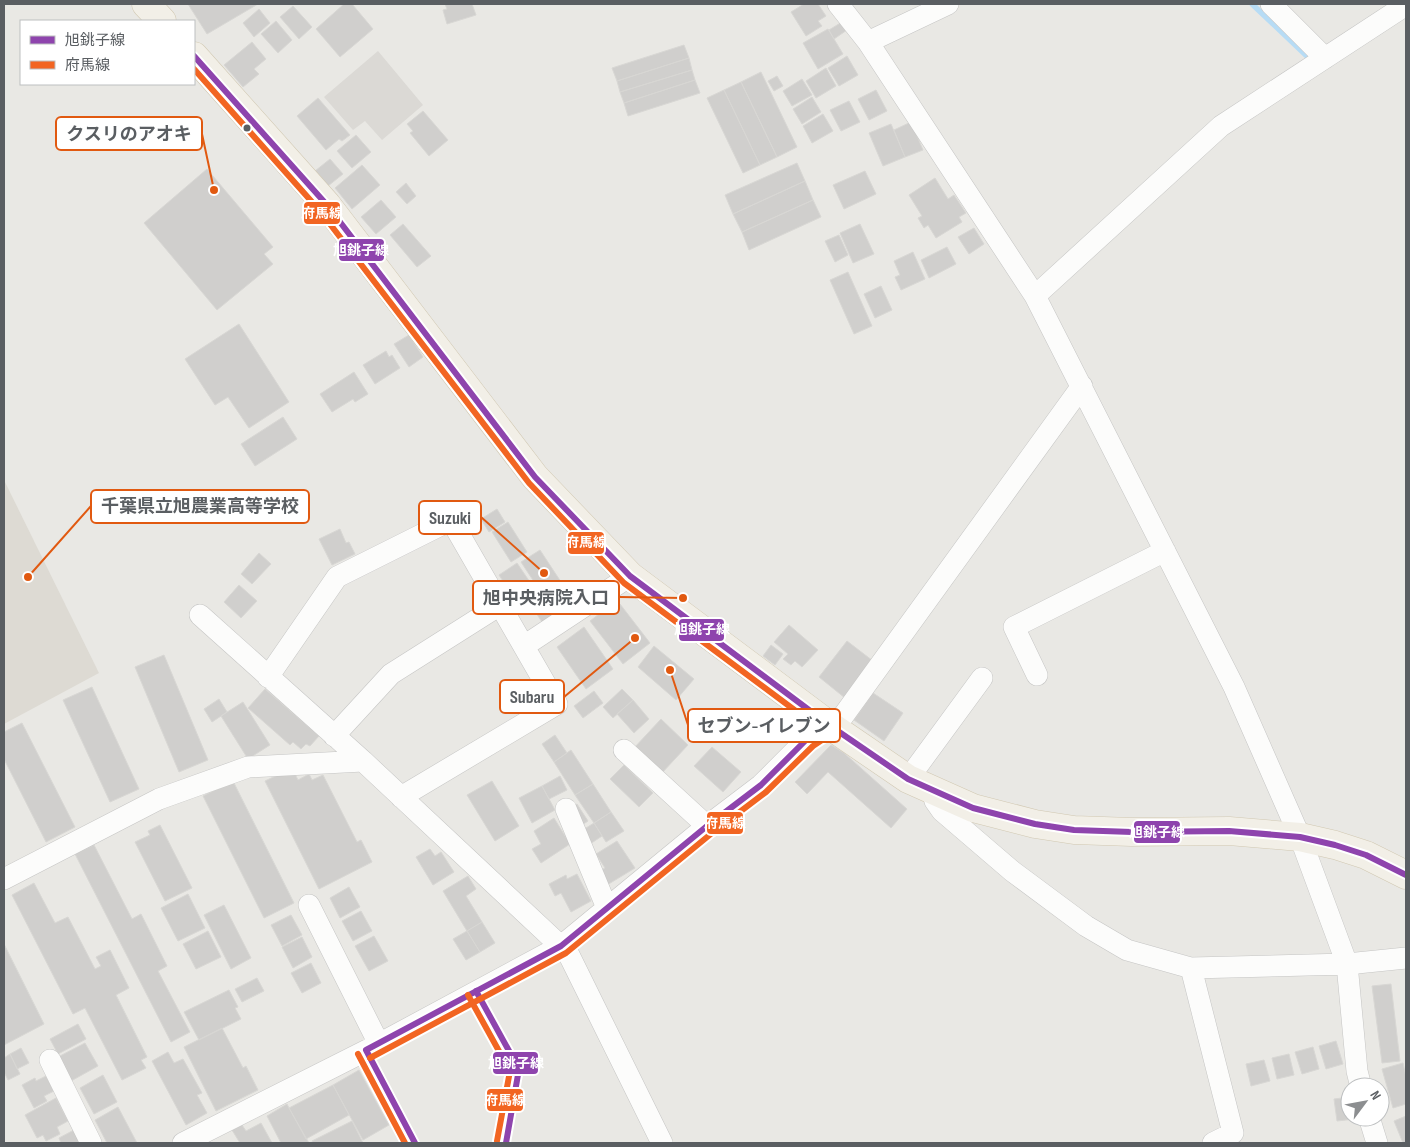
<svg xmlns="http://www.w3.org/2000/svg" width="1410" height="1147" viewBox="0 0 1410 1147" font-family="'Sofia Sans Condensed','Noto Sans JP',sans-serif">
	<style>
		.industrial { fill: #dbd9d5 }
		.education { fill: #dddad3 }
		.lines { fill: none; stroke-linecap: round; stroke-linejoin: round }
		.stream { stroke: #b7dcf5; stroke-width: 5.5 }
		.building { fill: #d0cfcd; stroke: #d8d7d4 }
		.minor-casing { stroke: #c5c5c4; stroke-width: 22 }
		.primary-casing { stroke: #d1c8b2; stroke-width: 29 }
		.minor { stroke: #fcfcfb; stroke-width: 21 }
		.primary { stroke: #f2efe7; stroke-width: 28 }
		.bus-1-casing { stroke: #fff; stroke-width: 10 }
		.bus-2-casing { stroke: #fff; stroke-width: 10 }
		.bus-1 { stroke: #8e44ad; stroke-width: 6 }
		.bus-2 { stroke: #f26522; stroke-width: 6 }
		.bus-dot { fill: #5a5e62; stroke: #fff; stroke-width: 2 }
		.leader { fill: none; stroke: #e15910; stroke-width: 2 }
		.callout-dot { fill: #e15910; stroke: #fff; stroke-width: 2 }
		.callout { fill: #fff; stroke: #e15910; stroke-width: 2 }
		.callout-label { font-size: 18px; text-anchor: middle; font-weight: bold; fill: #5a5e62 }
		.line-badge { stroke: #fff; stroke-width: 2 }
		.badge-label { font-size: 14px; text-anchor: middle; font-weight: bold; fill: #fff }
	</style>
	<rect width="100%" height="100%" fill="#e9e8e4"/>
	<!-- industrial -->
	<path class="industrial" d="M378 51 423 105 382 140 365 121 353 130 324 97Z"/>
	<!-- education -->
	<path class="education" d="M4 480 99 673 4 724Z"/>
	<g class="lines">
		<!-- stream -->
		<path class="stream" d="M1252 4 1310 59"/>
	</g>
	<!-- building -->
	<path class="building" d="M188 4H258L207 34Z
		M344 4H352L373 29 340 57 316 29Z
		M445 4H472L476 15 447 24 443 10 447 9Z
		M804 4H818L826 16 818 21 822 26 806 36 791 12Z
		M293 6 312 27 299 39 280 17Z
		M259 9 270 23 254 37 243 23Z
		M276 21 292 40 278 53 261 34Z
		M842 22 847 30 834 39 829 30Z
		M828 29 843 54 818 69 803 43Z
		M252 42 266 59 254 69 259 74 243 87 224 65Z
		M684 45 689 58 617 81 612 68Z
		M847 56 858 75 839 86 828 68Z
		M689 58 692 70 620 92 617 81Z
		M826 68 836 86 816 98 806 81Z
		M692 70 695 80 624 103 620 92Z
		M761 72 797 147 777 157 741 82Z
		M777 76 783 86 774 91 768 81Z
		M802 79 812 95 792 106 783 91Z
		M695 80 700 93 628 116 624 103Z
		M741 82 777 157 760 165 724 90Z
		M724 90 760 165 743 173 707 98Z
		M876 90 887 111 869 120 858 99Z
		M812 97 821 112 802 124 793 109Z
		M318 98 350 135 342 141 339 139 326 150 297 116Z
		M849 101 860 122 841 131 830 110Z
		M423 111 448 140 429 156 410 133 413 131 407 124Z
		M823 114 833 131 812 143 803 126Z
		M911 122 923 150 905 157 894 130Z
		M891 124 905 157 883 166 869 133Z
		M356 135 371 152 352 168 337 151Z
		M330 159 343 174 328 186 315 171Z
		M797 163 805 181 733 214 725 195Z
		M362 165 380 185 352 209 335 188Z
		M207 169 273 247 264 254 273 264 217 310 144 223Z
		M865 171 876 194 844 209 833 185Z
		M935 178 948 199 954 195 966 213 959 217 962 222 936 238 928 225 924 228 918 218 922 216 909 195Z
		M805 181 813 200 742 232 733 214Z
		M406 183 416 196 407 204 396 192Z
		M381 200 396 217 376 234 361 217Z
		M813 200 821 217 749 250 742 232Z
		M403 224 431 256 417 267 390 235Z
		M860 224 874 254 853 263 840 233Z
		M974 228 984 244 969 254 958 237Z
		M839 235 848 255 835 262 825 241Z
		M947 247 956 264 929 278 921 260Z
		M913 252 925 279 901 290 895 277 900 275 894 261Z
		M848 272 872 326 854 334 830 280Z
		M881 286 892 310 875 318 864 294Z
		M239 324 289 402 249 428 228 397 215 405 185 359Z
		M409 335 423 357 409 367 394 344Z
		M386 351 389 357 392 355 400 368 375 384 363 365Z
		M354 372 368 394 355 402 353 399 332 412 320 394Z
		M283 417 297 439 255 466 241 444Z
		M497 509 505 522 489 532 481 519Z
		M508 522 527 552 511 562 492 532Z
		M340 529 346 543 349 542 355 554 332 565 319 539Z
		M540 550 563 585 544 597 521 562Z
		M259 553 271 564 252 584 241 574Z
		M517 563 536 591 517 603 499 575Z
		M239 585 257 601 241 618 224 602Z
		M539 595 553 615 542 622 529 602Z
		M620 604 650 643 623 664 590 621 608 607 611 611Z
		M789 625 818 650 802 667 795 661 791 665 783 659 788 654 774 642Z
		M584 627 613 669 586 689 557 647Z
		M847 641 873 661 845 698 819 677Z
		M771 645 783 654 775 665 763 656Z
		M654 646 694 679 676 700 638 667Z
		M164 655 208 760 179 772 135 667Z
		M92 687 139 789 110 802 63 700Z
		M265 689 319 736 310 746 306 744 301 749 293 742 290 745 248 708Z
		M622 689 633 700 613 718 603 707Z
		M594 691 603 703 583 718 574 706Z
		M873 693 903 713 884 741 854 720Z
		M219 699 227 712 212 722 204 709Z
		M633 700 649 719 634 733 617 714Z
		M243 702 270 745 248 759 221 716Z
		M661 719 688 745 661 774 634 748Z
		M22 723 75 827 46 842 4 759V732Z
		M555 735 567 753 554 762 542 744Z
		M831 745 844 753 907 809 891 828 828 772 807 794 795 782Z
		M712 747 741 772 723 792 694 766Z
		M571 750 593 784 575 795 554 762Z
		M624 765 653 793 639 807 610 779Z
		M286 771 294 772 298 780 309 774 312 780 323 775 357 842 361 840 372 862 319 889 265 781Z
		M560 776 567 790 549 799 542 786Z
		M233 781 294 903 264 918 203 796Z
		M492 781 519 826 495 841 467 795Z
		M593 784 611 812 594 823 575 795Z
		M542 786 555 810 532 823 519 798Z
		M577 804 588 821 582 825 571 808Z
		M611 812 624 831 606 842 594 823Z
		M554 818 570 844 541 863 532 849 541 844 534 831Z
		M594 823 602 836 587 846 578 833Z
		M160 825 192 888 165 901 135 842 150 835 148 831Z
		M617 841 635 868 607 885 598 872 605 868 596 854Z
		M94 845 132 919 141 914 167 966 158 971 190 1032 171 1042 75 854Z
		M430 849 435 856 441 852 454 872 433 885 416 857Z
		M577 874 591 901 571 912 561 893 555 896 549 884 566 875 567 879Z
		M468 876 476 889 466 896 482 922 467 931 443 891Z
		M34 883 55 923 68 917 95 969 101 966 96 957 110 950 129 988 116 995 147 1057 141 1060 146 1068 122 1080 85 1008 73 1014 12 895Z
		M349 887 360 907 340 918 330 898Z
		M188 894 205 928 178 941 161 908Z
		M224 905 251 958 231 969 204 915Z
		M361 911 372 931 353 941 342 921Z
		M291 915 302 935 282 946 271 925Z
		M482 922 495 943 480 952 467 931Z
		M208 931 221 957 196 969 183 944Z
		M467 931 480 952 466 960 453 939Z
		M374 936 388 961 369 971 355 946Z
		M302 937 312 957 293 968 282 947Z
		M4 944 44 1024 4 1045Z
		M311 963 321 983 302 993 291 973Z
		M257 978 264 991 242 1002 235 989Z
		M1391 984 1400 1061 1382 1063 1372 986Z
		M229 990 238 1007 235 1008 241 1019 199 1040 184 1012Z
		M78 1024 86 1039 58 1054 50 1039Z
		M222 1028 243 1068 246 1066 258 1090 216 1111 184 1047Z
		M1336 1041 1343 1064 1326 1069 1319 1046Z
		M85 1043 98 1066 71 1081 58 1057Z
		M1313 1047 1319 1069 1302 1074 1295 1052Z
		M21 1048 29 1063 17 1069 10 1054Z
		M168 1052 174 1063 183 1059 202 1093 197 1095 207 1113 186 1125 152 1061Z
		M10 1054 20 1074 8 1080 4 1072V1058Z
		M1289 1054 1294 1075 1277 1079 1272 1058Z
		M1264 1060 1270 1081 1251 1086 1246 1064Z
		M1403 1063 1406 1077V1104L1393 1108 1382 1069Z
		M359 1070 389 1125 363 1140 333 1085Z
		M103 1075 117 1102 94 1114 80 1088Z
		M46 1076 54 1091 44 1096 47 1101 34 1108 22 1085 35 1078 36 1081Z
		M333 1085 349 1115 306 1139 289 1108Z
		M1350 1097V1117H1355V1119L1337 1121 1334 1099Z
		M56 1098 68 1121 57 1127 60 1134 46 1141 43 1135 37 1138 25 1115Z
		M287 1104 289 1108 309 1143H281L267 1116Z
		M118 1107 137 1143H107L95 1120Z
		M1406 1116V1143H1403L1394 1121Z
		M352 1121 363 1143H313L312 1141Z
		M261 1123 272 1143H240L232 1130 242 1125 246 1131Z
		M74 1130 81 1143H61L59 1138Z"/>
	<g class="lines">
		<defs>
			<path id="minor" d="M838 4 868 42 1035 296 1234 687 1300 837 1347 964 1357 1071 1361 1087
				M1271 4 1325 58
				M868 42 948 4
				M1035 296 1221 126 1406 5
				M200 615 363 761 568 953 662 1143
				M524 646 630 576
				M1037 675 1014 627 1165 551
				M268 677 337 577 451 520 557 704 401 797
				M334 736 391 674 500 605
				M624 750 707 826
				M908 779 982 678
				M932 790 935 801 942 811 1012 871 1086 926 1127 950 1191 968
				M566 809 607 908
				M4 879 159 799 248 767 363 761
				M309 905 379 1044
				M50 1060 91 1143
				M1369 1117 1377 1143
				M183 1143 379 1044 561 946 707 826 761 785 807 739 841 719 1082 386
				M1213 1143 1233 1133 1191 968 1347 964 1406 958"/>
			<path id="primary" d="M146 4 162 21
				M194 56 327 205 535 477 630 576 829 725 908 779 973 808 1035 824 1074 830 1132 832 1229 831 1300 837 1335 845 1366 855 1406 875"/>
		</defs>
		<!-- minor casing -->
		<use href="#minor" class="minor-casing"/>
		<!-- primary casing -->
		<use href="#primary" class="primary-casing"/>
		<!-- minor -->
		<use href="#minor" class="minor"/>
		<!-- primary -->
		<use href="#primary" class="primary"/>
		<defs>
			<path id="bus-1" d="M194 56 327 205 535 477 630 576 829 725 908 779 973 808 1035 824 1074 830 1132 832 1229 831 1300 837 1335 845 1366 855 1406 875
				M476 991 519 1069 506 1143
				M366 1050 561 946 707 826 761 785 807 739 829 725
				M366 1050 415 1143"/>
			<path id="bus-2" d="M194 69 320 211 529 483 624 583 824 732
				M468 995 510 1071 497 1141
				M358 1054 405 1143
				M370 1058 566 953 712 833 766 792 813 746 834 732"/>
		</defs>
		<!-- bus-1 casing -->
		<use href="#bus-1" class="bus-1-casing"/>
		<!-- bus-2 casing -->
		<use href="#bus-2" class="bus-2-casing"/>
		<!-- bus-1 -->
		<use href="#bus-1" class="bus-1"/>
		<!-- bus-2 -->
		<use href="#bus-2" class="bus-2"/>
	</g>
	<!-- markers -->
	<circle class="bus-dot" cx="247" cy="128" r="4.5"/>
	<!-- callouts -->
	<path class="leader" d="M214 190L202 134M28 577L91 506M544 573L481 517M683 598L619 597M635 638L564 697M670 670L688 725"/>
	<g class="callout-dot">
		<circle cx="214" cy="190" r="5"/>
		<circle cx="28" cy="577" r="5"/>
		<circle cx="544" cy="573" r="5"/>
		<circle cx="683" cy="598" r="5"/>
		<circle cx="635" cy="638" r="5"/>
		<circle cx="670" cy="670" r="5"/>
	</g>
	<g class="callout">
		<rect x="56" y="117" width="146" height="33" rx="5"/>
		<rect x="91" y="490" width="218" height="33" rx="5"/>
		<rect x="419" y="501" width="62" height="33" rx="5"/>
		<rect x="473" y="581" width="146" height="33" rx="5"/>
		<rect x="500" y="680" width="64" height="33" rx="5"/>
		<rect x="688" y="709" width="152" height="33" rx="5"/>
	</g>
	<g class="callout-label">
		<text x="129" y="140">クスリのアオキ</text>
		<text x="200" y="512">千葉県立旭農業高等学校</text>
		<text x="450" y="524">Suzuki</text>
		<text x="546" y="604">旭中央病院入口</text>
		<text x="532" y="703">Subaru</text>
		<text x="764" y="732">セブン-イレブン</text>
	</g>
	<g class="line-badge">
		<rect x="303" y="201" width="38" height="24" rx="5" fill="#f26522"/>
		<rect x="338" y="238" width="47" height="24" rx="5" fill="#8e44ad"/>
		<rect x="567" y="531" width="38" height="24" rx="5" fill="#f26522"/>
		<rect x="678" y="618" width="47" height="24" rx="5" fill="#8e44ad"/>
		<rect x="706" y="811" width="38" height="24" rx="5" fill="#f26522"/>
		<rect x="1133" y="820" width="48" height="24" rx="5" fill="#8e44ad"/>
		<rect x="492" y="1051" width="47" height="24" rx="5" fill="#8e44ad"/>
		<rect x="486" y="1088" width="38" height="24" rx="5" fill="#f26522"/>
	</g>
	<g class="badge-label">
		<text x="322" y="218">府馬線</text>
		<text x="361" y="255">旭銚子線</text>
		<text x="586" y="547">府馬線</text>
		<text x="702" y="634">旭銚子線</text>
		<text x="725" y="828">府馬線</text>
		<text x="1157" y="837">旭銚子線</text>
		<text x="516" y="1068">旭銚子線</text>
		<text x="505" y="1105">府馬線</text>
	</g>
	<!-- border -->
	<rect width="1410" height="1147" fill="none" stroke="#5a5e62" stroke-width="10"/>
	<!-- legend -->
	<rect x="20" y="20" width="175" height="65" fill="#ffffff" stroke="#bdbfc0"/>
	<rect x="30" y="36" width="25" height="8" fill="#8e44ad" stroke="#bdbfc0"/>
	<text x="65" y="45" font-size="15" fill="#5a5e62">旭銚子線</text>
	<rect x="30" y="61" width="25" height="8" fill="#f26522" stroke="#bdbfc0"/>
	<text x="65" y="70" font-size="15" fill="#5a5e62">府馬線</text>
	<!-- north arrow -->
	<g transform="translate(1365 1102) rotate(58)"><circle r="24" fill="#ffffff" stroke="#bdbfc0"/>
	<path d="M0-4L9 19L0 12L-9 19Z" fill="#8c8e90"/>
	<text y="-8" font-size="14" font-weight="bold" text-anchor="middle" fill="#5a5e62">N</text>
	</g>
</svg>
